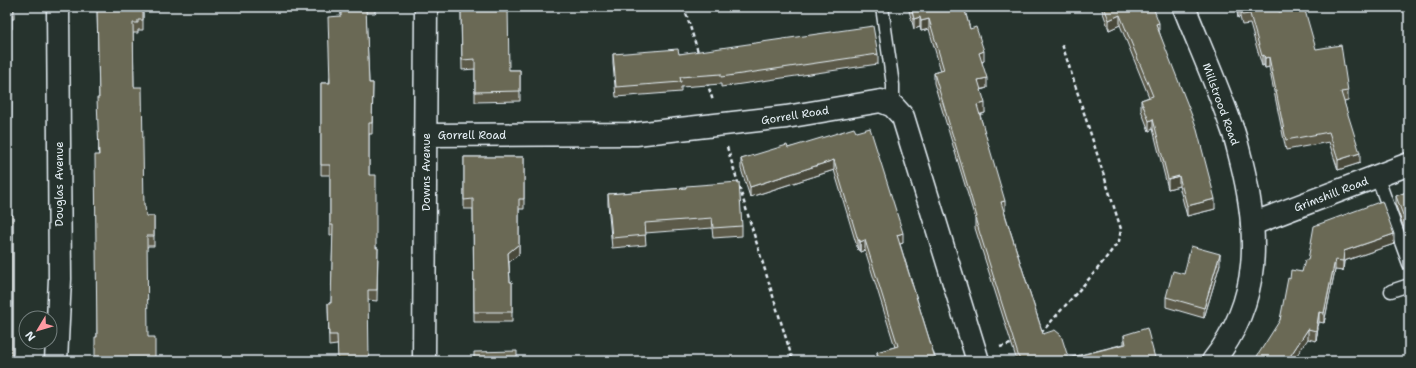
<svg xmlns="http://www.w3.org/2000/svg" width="1416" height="368" viewBox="0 0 1416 368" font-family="'Shantell Sans',sans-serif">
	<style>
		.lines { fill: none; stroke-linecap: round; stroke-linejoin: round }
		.lane-casing { stroke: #e8f1f8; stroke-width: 15 }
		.street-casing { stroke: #e8f1f8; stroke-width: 25 }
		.secondary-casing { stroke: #e8f1f8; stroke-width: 25 }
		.path { stroke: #e8f1f8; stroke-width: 2.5; stroke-dasharray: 4 3; stroke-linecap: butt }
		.lane { stroke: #26332d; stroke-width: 12 }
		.street { stroke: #26332d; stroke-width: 22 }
		.secondary { stroke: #26332d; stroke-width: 22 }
		.wall { fill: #5b5a48; stroke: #e8f1f8 }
		.shaded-wall { fill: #4a4a3b; stroke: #e8f1f8 }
		.building { fill: #6a6954; stroke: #e8f1f8 }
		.labels { text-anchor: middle; stroke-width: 3.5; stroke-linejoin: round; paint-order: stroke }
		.street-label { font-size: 11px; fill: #e8f1f8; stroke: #26332d }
	</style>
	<rect width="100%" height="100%" fill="#26332d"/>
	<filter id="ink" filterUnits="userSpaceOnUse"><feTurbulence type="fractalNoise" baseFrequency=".025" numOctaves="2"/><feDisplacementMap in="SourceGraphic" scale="8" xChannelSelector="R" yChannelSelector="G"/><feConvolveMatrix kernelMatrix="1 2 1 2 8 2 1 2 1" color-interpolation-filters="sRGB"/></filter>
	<g filter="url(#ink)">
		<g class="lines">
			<defs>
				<path id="lane" d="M882 7 893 85V106
					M1377 176 1409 264
					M1391 291 1409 285"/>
				<path id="street" d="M426 135 636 134 786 117 881 101 893 106 903 117 978 361
					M1252 224 1409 164
					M56 361 60 279 58 7
					M424 361 426 7"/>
				<path id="secondary" d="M1184 7C1200 47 1218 87 1232 128 1236 138 1238 149 1241 160 1259 232 1262 300 1213 361"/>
			</defs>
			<!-- lane casing -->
			<use href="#lane" class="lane-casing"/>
			<!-- street casing -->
			<use href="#street" class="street-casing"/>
			<!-- secondary casing -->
			<use href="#secondary" class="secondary-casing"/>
			<!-- path -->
			<path class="path" d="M684 7 699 55
				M707 82 713 101
				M727 147 793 361
				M1041 333 1095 272 1119 241 1121 229 1062 44
				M1000 347 1014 343
				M1403 361 1409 358"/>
			<!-- lane -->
			<use href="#lane" class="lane"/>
			<!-- street -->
			<use href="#street" class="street"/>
			<!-- secondary -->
			<use href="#secondary" class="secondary"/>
		</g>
		<!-- wall -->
		<path class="wall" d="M7 7H14V19H12V29H11V215H13V361H7Z
			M97 7H143V30H138V33H133L134 87 144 206 146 216H154V246H148L97 337 99 98Z
			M341 7H375V13H366L369 83H373L372 134H369V175L376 248H378L377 301 368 300 337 345 329 346 328 303H331L333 235H330V175H321V83H329L341 16Z
			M908 7H964L970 29 984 61 982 62 987 88 981 90 985 113 980 115 1005 211H1004L1043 334 1068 358 1124 344V335L1155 361H1017L975 228V218L934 83V73L941 71 929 29 921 31 920 27 914 29Z
			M1101 7H1153L1159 31 1215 209 1187 216 1179 186 1168 189 1153 129 1149 131 1141 110V100L1149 97 1120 25 1109 30Z
			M1236 7H1278L1279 12 1316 49 1348 91V101L1344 102 1360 163 1338 170 1329 142 1286 150 1269 67 1265 68 1264 65 1262 66 1250 24 1242 25 1240 17 1238 18Z
			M461 10 509 70H520V101L475 102V69L462 70Z
			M613 54H878V64L721 87V84L681 87V92L616 97 613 64Z
			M856 132 903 243 900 244 936 361H877V352L895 347 865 250 860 252V250H858L834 170 750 197 741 169V159Z
			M464 157H524V209H519V254L509 262 510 282H512V322H474L473 209H464Z
			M686 188 742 226V236L713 238 712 228 645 233 646 245 612 248 608 204V194Z
			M1409 191 1408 239 1396 206V196Z
			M1394 244 1344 261 1343 271 1335 270 1324 323 1319 322 1316 341 1308 339 1280 320 1290 279 1302 272 1308 260Z
			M1220 264 1204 318 1166 307V297L1184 274Z"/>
		<!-- shaded-wall -->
		<path class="shaded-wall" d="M1240 7V17L1238 18V8Z
			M1120 15V25L1109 30V20Z
			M920 17V27L914 29V19Z
			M929 19V29L921 31V21Z
			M1159 23V33L1156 24Z
			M984 51V61L979 63V53Z
			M1264 55V65L1262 66V56Z
			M1269 57V67L1265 68V58Z
			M987 78V88L978 90V80Z
			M985 103V113L977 115V105Z
			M1153 119V129L1149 131V121Z
			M1360 153V163L1338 170V160Z
			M834 160V170L750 197V187Z
			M1179 176V186L1168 189V179Z
			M1215 199V209L1187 216V206Z
			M1005 201V211L1001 212V202Z
			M1409 228V238L1408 239V229Z
			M903 233V243L897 245V235Z
			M1394 234V244L1344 261 1343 271V261L1344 251Z
			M858 240H860V250H858Z
			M865 240V250L860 252V242Z
			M519 244V254L508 263V253Z
			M1220 254V264L1204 318V308Z
			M1335 260V270L1324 323V313Z
			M1319 312V322L1316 341V331Z
			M1308 329V339L1293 361H1287Z
			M1068 357V361H1053Z
			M1155 358V361H1143Z"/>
		<!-- building -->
		<path class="building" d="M7 7H14V9H12V19H11V86H12L11 176V215H13V354H7Z
			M97 7H143V20H138V23H133L134 87H142L144 206H145L146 216H154V236H147L148 337H155V361H95V337H97L95 155H99L97 98H99Z
			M341 7H366L369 83H373L372 123H369V175H376V248H378L377 290H368L369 361H338L337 335H329L328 303H331L333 225H330V165H321V83H330L328 17 341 16Z
			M466 7H508L509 70H520V91L475 92V59L462 60 461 10H466Z
			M911 7H964L970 29 976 27 984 51 979 53 987 78 978 80 985 103 977 105 1005 201 1001 202 1043 334 1055 330 1061 335 1068 357 1053 361H1020L975 218 977 217 934 73 944 70 929 19 921 21 920 17 914 19Z
			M1104 7H1153L1159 23 1156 24 1196 126 1215 199 1187 206 1179 176 1168 179 1153 119 1149 121 1141 100 1153 96 1120 15 1109 20Z
			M1240 7H1278L1279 12 1296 7H1304L1316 49 1341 45 1348 91 1341 92 1360 153 1338 160 1329 132 1286 140 1269 57 1265 58 1264 55 1262 56 1250 14 1242 15Z
			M873 26 878 54 721 77V74L680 77 681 82 616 87 613 54 678 49 679 54Z
			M854 128 856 132 870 128 903 233 897 235 936 361H880L877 352 898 346 865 240 860 242V240H858L834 160 750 187 741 159 787 145 788 148Z
			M464 157H524V199H519V244L508 253 510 282H512V312H474L473 199 464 200Z
			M739 182 742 226 713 228 712 218 645 223 646 235 612 238 608 194 686 188V186Z
			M1409 191V228L1408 229 1396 196Z
			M1382 201 1394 234 1344 251 1343 261 1335 260 1324 313 1319 312 1316 331 1308 329 1287 361H1254L1280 320 1288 278 1290 279 1291 270 1302 272 1305 260H1308L1314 226Z
			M1191 246 1220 254 1204 308 1166 297 1173 271 1184 274Z
			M1147 328 1155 358 1143 361H1057L1126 344 1124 335Z
			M517 351V361H474V352Z"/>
	</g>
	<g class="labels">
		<!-- street labels -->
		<g class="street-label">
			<text transform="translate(1221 104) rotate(70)" y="4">Millstrood Road</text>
			<text transform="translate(795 115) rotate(-9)" y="4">Gorrell Road</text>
			<text x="472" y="139">Gorrell Road</text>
			<text transform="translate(426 172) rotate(-90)" y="4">Downs Avenue</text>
			<text transform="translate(59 184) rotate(-90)" y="4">Douglas Avenue</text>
			<text transform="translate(1331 194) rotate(-21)" y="4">Grimshill Road</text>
		</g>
	</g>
	<!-- margin -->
	<rect width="1416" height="368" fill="none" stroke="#26332d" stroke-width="24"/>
	<rect x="12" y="12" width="1392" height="344" fill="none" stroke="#e8f1f8" stroke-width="1.5" filter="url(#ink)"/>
	<!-- north arrow -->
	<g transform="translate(38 330) rotate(232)"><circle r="19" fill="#26332d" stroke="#747f7e"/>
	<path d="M0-3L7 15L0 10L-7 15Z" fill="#ff9aa2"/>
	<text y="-6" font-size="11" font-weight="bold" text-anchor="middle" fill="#e8f1f8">N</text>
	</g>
</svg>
